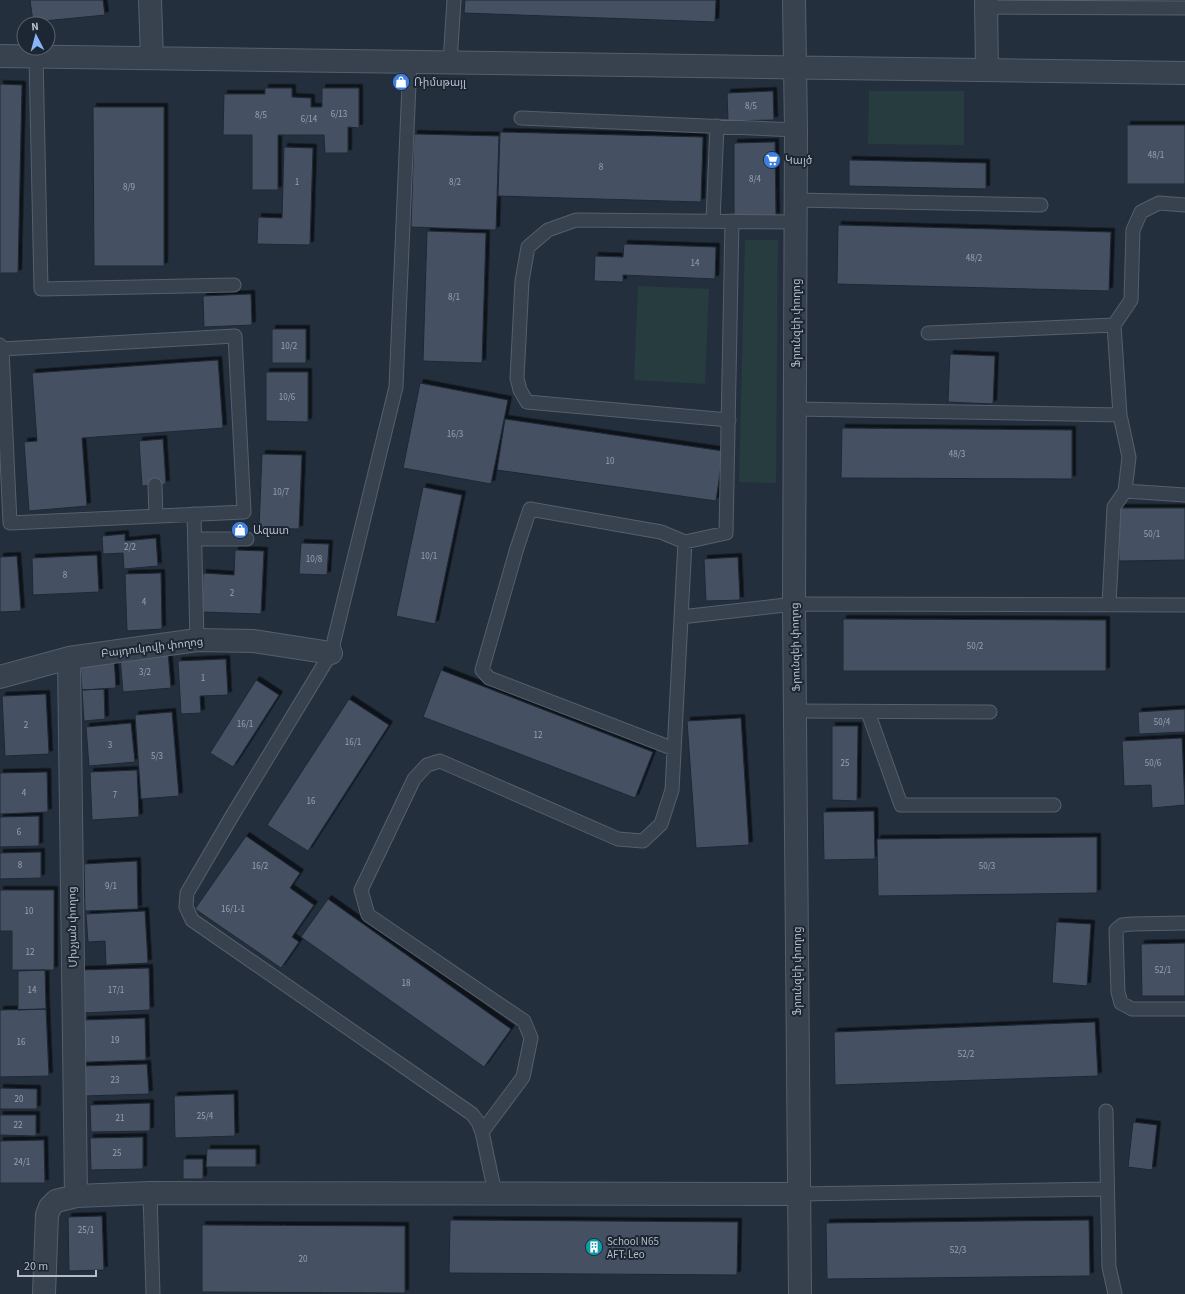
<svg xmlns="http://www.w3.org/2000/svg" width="1185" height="1294" viewBox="0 0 1185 1294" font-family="'Source Sans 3','Noto Sans Armenian',sans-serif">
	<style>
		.green { fill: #263c3f }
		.building { fill: #455162; stroke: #1f2835; filter: url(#shadow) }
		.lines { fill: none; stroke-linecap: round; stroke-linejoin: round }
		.service-casing { stroke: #565f6c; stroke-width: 15 }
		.minor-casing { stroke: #565f6c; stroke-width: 24 }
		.service { stroke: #38414e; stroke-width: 13 }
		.minor { stroke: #38414e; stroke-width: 22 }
		.labels { text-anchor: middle; stroke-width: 4; stroke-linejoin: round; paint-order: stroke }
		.number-label { font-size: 9px; fill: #98a1af }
		.poi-label { font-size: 11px; fill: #b4bcc9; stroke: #1d2633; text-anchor: start }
		.street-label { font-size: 11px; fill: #b4bcc9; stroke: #1d2633 }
	</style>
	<defs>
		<filter id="shadow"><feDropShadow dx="3.5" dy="-3.5" stdDeviation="0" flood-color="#0009"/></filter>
	</defs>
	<rect width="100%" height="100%" fill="#242f3e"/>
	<!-- green -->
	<path class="green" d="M869 91H964V145L868 144Z
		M745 240H778L776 483 739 482Z
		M638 286 709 289 705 384 634 380Z"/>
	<!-- building -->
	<path class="building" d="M30 0H103L105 15 33 22Z
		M465 0H716L715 22 464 13Z
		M0 84 22 85 18 273H0Z
		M265 88H292V97L311 98V107H322V88H359V128L348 127V153H325L324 135H278V190H252V135H223L224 94H265Z
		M773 91 774 120 728 121 727 93Z
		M93 107H164V266H94Z
		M1127 125H1185V184H1127Z
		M500 132 703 137 701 202 498 196Z
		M414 134 499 136 496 230 411 227Z
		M775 142 776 216 734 217V143Z
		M284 147 313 148 310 245 257 244 258 217 282 218Z
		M849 160 986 163V189L849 186Z
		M838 225 1111 232 1109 291 837 284Z
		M427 231 486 233 482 363 423 361Z
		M624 244 716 247 715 279 623 275V282L594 281 595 256 623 257Z
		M251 294 252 325 204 327 203 296Z
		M272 329H306V363H272Z
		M950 354 995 356 993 404 948 402Z
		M218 360 223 428 82 438 87 506 29 511 24 442 37 441 32 373Z
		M266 372H308V422L266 421Z
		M420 383 508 400 491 484 403 468Z
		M505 419 723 451 716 501 497 470Z
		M842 428 1072 430V479L841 478Z
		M163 439 166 484 142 486 139 441Z
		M262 454 302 455 299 529 259 528Z
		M423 487 462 495 435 624 396 616Z
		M1118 508H1185V560L1119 561Z
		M125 534V541L156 538 158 566 124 569 123 553 103 554 102 536Z
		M301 543 329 544 327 575 299 574Z
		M235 550 264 551 261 614 202 612 203 573 234 575Z
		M97 555 99 592 33 595 32 558Z
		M17 556 21 611 0 612V557Z
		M738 557 740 600 706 601 704 559Z
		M161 573 162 629 127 631 125 574Z
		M843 619 1106 620V671H843Z
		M168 652 171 688 123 692 120 657Z
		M114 658 116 688 82 690 80 660Z
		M226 659 228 695 200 696 201 713 181 714 178 661Z
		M441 670 653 752 635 798 423 717Z
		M256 680 279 695 233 767 210 753Z
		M104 689 105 719 84 721 82 690Z
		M46 694 49 754 5 756 2 696Z
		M349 699 389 725 308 851 267 825Z
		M1185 709V732L1139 734 1138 712Z
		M172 712 179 796 141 799 135 715Z
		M741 718 749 845 696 848 687 721Z
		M131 723 135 762 89 766 86 727Z
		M832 726H858L857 801 832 800Z
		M1182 738 1185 805 1152 808 1151 785 1124 786 1122 741Z
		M137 770 139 817 92 820 90 772Z
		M47 772 48 812 0 814V773Z
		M874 811 875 859 824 860 823 812Z
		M39 816V846L0 847V817Z
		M246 836 300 873 290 888 314 905 292 937 299 942 281 968 195 909Z
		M1097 837V893L878 896 877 839Z
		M41 852V878L0 879V853Z
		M137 861 138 909 85 911 84 864Z
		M0 890H54V970H12V931H0Z
		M328 899 511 1029 484 1067 301 937Z
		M145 911 148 963 106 965 105 941 88 942 86 914Z
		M1056 922 1091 924 1087 986 1052 983Z
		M1185 943V996H1142L1141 944Z
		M149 968 150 1010 83 1013 81 970Z
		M45 970 46 1009 18 1010V971Z
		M46 1009 49 1076 0 1077V1010Z
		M145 1018 146 1060 86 1062 84 1020Z
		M1095 1022 1098 1076 835 1085 834 1032Z
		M147 1064 149 1094 83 1096 82 1066Z
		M0 1088 37 1089V1109H0Z
		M234 1094 235 1136 175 1138 174 1096Z
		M150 1103V1131L91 1132 90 1105Z
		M0 1115H36V1136L0 1135Z
		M1133 1122 1157 1125 1152 1170 1128 1167Z
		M143 1137V1169L91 1170 90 1138Z
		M44 1140 45 1183H0V1141Z
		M207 1149H256V1167H206Z
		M183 1159H203V1179H183Z
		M102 1216 104 1270 69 1271 68 1217Z
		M450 1220 738 1222 737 1275 449 1273Z
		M1089 1220 1090 1276 827 1279 826 1223Z
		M202 1225 405 1226V1293L202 1292Z"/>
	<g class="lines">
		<defs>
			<path id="service" d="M986 7 1185 8
				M36 56 41 289 234 285
				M410 61 396 387 331 653 232 816 187 893 186 907 192 920 472 1114 478 1122 482 1132 495 1193
				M450 62 454 0
				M521 118 796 130
				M796 200 1041 205
				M1185 205 1159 203 1141 212 1133 230 1131 300 1114 325 1120 415 1129 457 1125 491 1185 495
				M713 221 717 126
				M928 333 1114 325
				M0 345 2 349 10 523 244 512 235 336 2 349
				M795 409 1120 415
				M729 420 527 402 520 390 517 378 522 281 528 247 548 230 576 220 796 222
				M155 485 156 516
				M194 514 197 640
				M195 539H247
				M1109 605 1114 507 1125 491
				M681 617 794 604 1185 605
				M796 711 990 712
				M868 712 901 805H1054
				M674 749 489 678 482 670 517 548 530 509 661 532 685 542 726 533 732 221
				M1185 923 1132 924 1122 925 1116 930 1118 992 1121 1003 1132 1009H1185
				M1106 1111 1109 1267 1115 1294
				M482 1132 523 1077 531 1038 524 1021 368 915 361 890 414 779 427 765 440 761 618 839 643 841 661 824 672 790 685 542
				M150 1193 153 1294
				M798 1194 1107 1189"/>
			<path id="minor" d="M150 0 152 58
				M794 0 796 130 794 604 800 1294
				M986 0 987 70
				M0 56 1185 73
				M69 658 76 1196
				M0 677 69 658 197 640 254 641 331 653
				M44 1294 47 1215 50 1207 56 1201 76 1196 150 1193 798 1194"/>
		</defs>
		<!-- service casing -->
		<use href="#service" class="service-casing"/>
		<!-- minor casing -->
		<use href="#minor" class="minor-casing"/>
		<!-- service -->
		<use href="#service" class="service"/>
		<!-- minor -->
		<use href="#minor" class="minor"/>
	</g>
	<!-- icons -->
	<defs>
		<symbol id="shop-disc" viewBox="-11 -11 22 22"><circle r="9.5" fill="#3f7fe0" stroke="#1d2633"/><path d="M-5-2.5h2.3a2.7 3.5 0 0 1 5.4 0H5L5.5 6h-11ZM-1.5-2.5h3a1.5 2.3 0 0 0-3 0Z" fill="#fff"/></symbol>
		<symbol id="supermarket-disc" viewBox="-11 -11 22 22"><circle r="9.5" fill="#3f7fe0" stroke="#1d2633"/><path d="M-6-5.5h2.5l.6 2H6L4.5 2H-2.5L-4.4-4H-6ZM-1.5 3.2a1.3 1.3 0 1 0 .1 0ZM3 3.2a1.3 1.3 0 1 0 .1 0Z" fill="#fff"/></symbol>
		<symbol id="building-disc" viewBox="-11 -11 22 22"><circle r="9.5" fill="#0f9aa8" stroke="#1d2633"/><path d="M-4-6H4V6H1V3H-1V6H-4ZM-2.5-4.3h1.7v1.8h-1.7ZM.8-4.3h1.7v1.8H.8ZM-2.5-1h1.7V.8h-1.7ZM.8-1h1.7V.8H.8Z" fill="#fff"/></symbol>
	</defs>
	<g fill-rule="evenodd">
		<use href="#shop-disc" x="391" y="72" width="20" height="20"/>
		<use href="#supermarket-disc" x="762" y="150" width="20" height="20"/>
		<use href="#shop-disc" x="230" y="520" width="20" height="20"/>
		<use href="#building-disc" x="584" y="1237" width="20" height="20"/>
	</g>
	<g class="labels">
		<!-- number labels -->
		<g class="number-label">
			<text x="751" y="109">8/5</text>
			<text x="339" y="117">6/13</text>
			<text x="261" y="118">8/5</text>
			<text x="309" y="122">6/14</text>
			<text x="1156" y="158">48/1</text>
			<text x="601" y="170">8</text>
			<text x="755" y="182">8/4</text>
			<text x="297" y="185">1</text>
			<text x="455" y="185">8/2</text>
			<text x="129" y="190">8/9</text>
			<text x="974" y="261">48/2</text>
			<text x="695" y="266">14</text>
			<text x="454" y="300">8/1</text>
			<text x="289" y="349">10/2</text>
			<text x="287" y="400">10/6</text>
			<text x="455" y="437">16/3</text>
			<text x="957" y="457">48/3</text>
			<text x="610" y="464">10</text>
			<text x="281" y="495">10/7</text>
			<text x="1152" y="537">50/1</text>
			<text x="130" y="550">2/2</text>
			<text x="429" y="559">10/1</text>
			<text x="314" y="562">10/8</text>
			<text x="65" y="578">8</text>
			<text x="232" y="596">2</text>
			<text x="144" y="605">4</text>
			<text x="975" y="649">50/2</text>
			<text x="145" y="675">3/2</text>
			<text x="203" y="681">1</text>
			<text x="1162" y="725">50/4</text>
			<text x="245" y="727">16/1</text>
			<text x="26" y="728">2</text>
			<text x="538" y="738">12</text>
			<text x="353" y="745">16/1</text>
			<text x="110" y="748">3</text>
			<text x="157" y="759">5/3</text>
			<text x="845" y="766">25</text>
			<text x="1153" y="766">50/6</text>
			<text x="24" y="796">4</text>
			<text x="115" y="798">7</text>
			<text x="311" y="804">16</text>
			<text x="19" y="835">6</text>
			<text x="20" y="868">8</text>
			<text x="260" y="869">16/2</text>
			<text x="987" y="869">50/3</text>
			<text x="111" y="889">9/1</text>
			<text x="233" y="912">16/1-1</text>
			<text x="29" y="914">10</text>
			<text x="30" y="955">12</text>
			<text x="1163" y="973">52/1</text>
			<text x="406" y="986">18</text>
			<text x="32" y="993">14</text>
			<text x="116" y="993">17/1</text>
			<text x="115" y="1043">19</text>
			<text x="21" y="1045">16</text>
			<text x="966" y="1057">52/2</text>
			<text x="115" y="1083">23</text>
			<text x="19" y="1102">20</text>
			<text x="205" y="1119">25/4</text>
			<text x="120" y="1121">21</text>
			<text x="18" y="1128">22</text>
			<text x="117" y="1156">25</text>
			<text x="22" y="1165">24/1</text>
			<text x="86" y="1233">25/1</text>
			<text x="958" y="1253">52/3</text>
			<text x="303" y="1262">20</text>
		</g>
		<!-- poi labels -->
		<g class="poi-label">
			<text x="414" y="86">Ռիմսթայլ</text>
			<text x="785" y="164">Կայծ</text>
			<text x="253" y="534">Ազատ</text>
			<text x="607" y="1245">School N65<tspan x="607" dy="13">AFT. Leo</tspan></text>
		</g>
		<!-- street labels -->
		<g class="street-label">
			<text transform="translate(796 323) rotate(-90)" y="4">Ֆրունզեի փողոց</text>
			<text transform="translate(152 647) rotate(-7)" y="4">Բայդուկովի փողոց</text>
			<text transform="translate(795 647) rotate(-91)" y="4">Ֆրունզեի փողոց</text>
			<text transform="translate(72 927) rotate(-91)" y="4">Մխչյան փողոց</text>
			<text transform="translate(797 971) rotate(-90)" y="4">Ֆրունզեի փողոց</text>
		</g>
	</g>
	<!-- north arrow -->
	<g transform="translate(36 36) rotate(354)"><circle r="19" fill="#1d2633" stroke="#59626f"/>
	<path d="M0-3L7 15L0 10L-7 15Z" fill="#8ab4f8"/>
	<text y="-6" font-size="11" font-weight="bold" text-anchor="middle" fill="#b4bcc9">N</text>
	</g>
	<!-- scale -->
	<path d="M18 1270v6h78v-6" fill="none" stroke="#b4bcc9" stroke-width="2"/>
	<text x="24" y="1270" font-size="12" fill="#b4bcc9" stroke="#1d2633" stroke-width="3" paint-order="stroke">20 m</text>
</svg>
